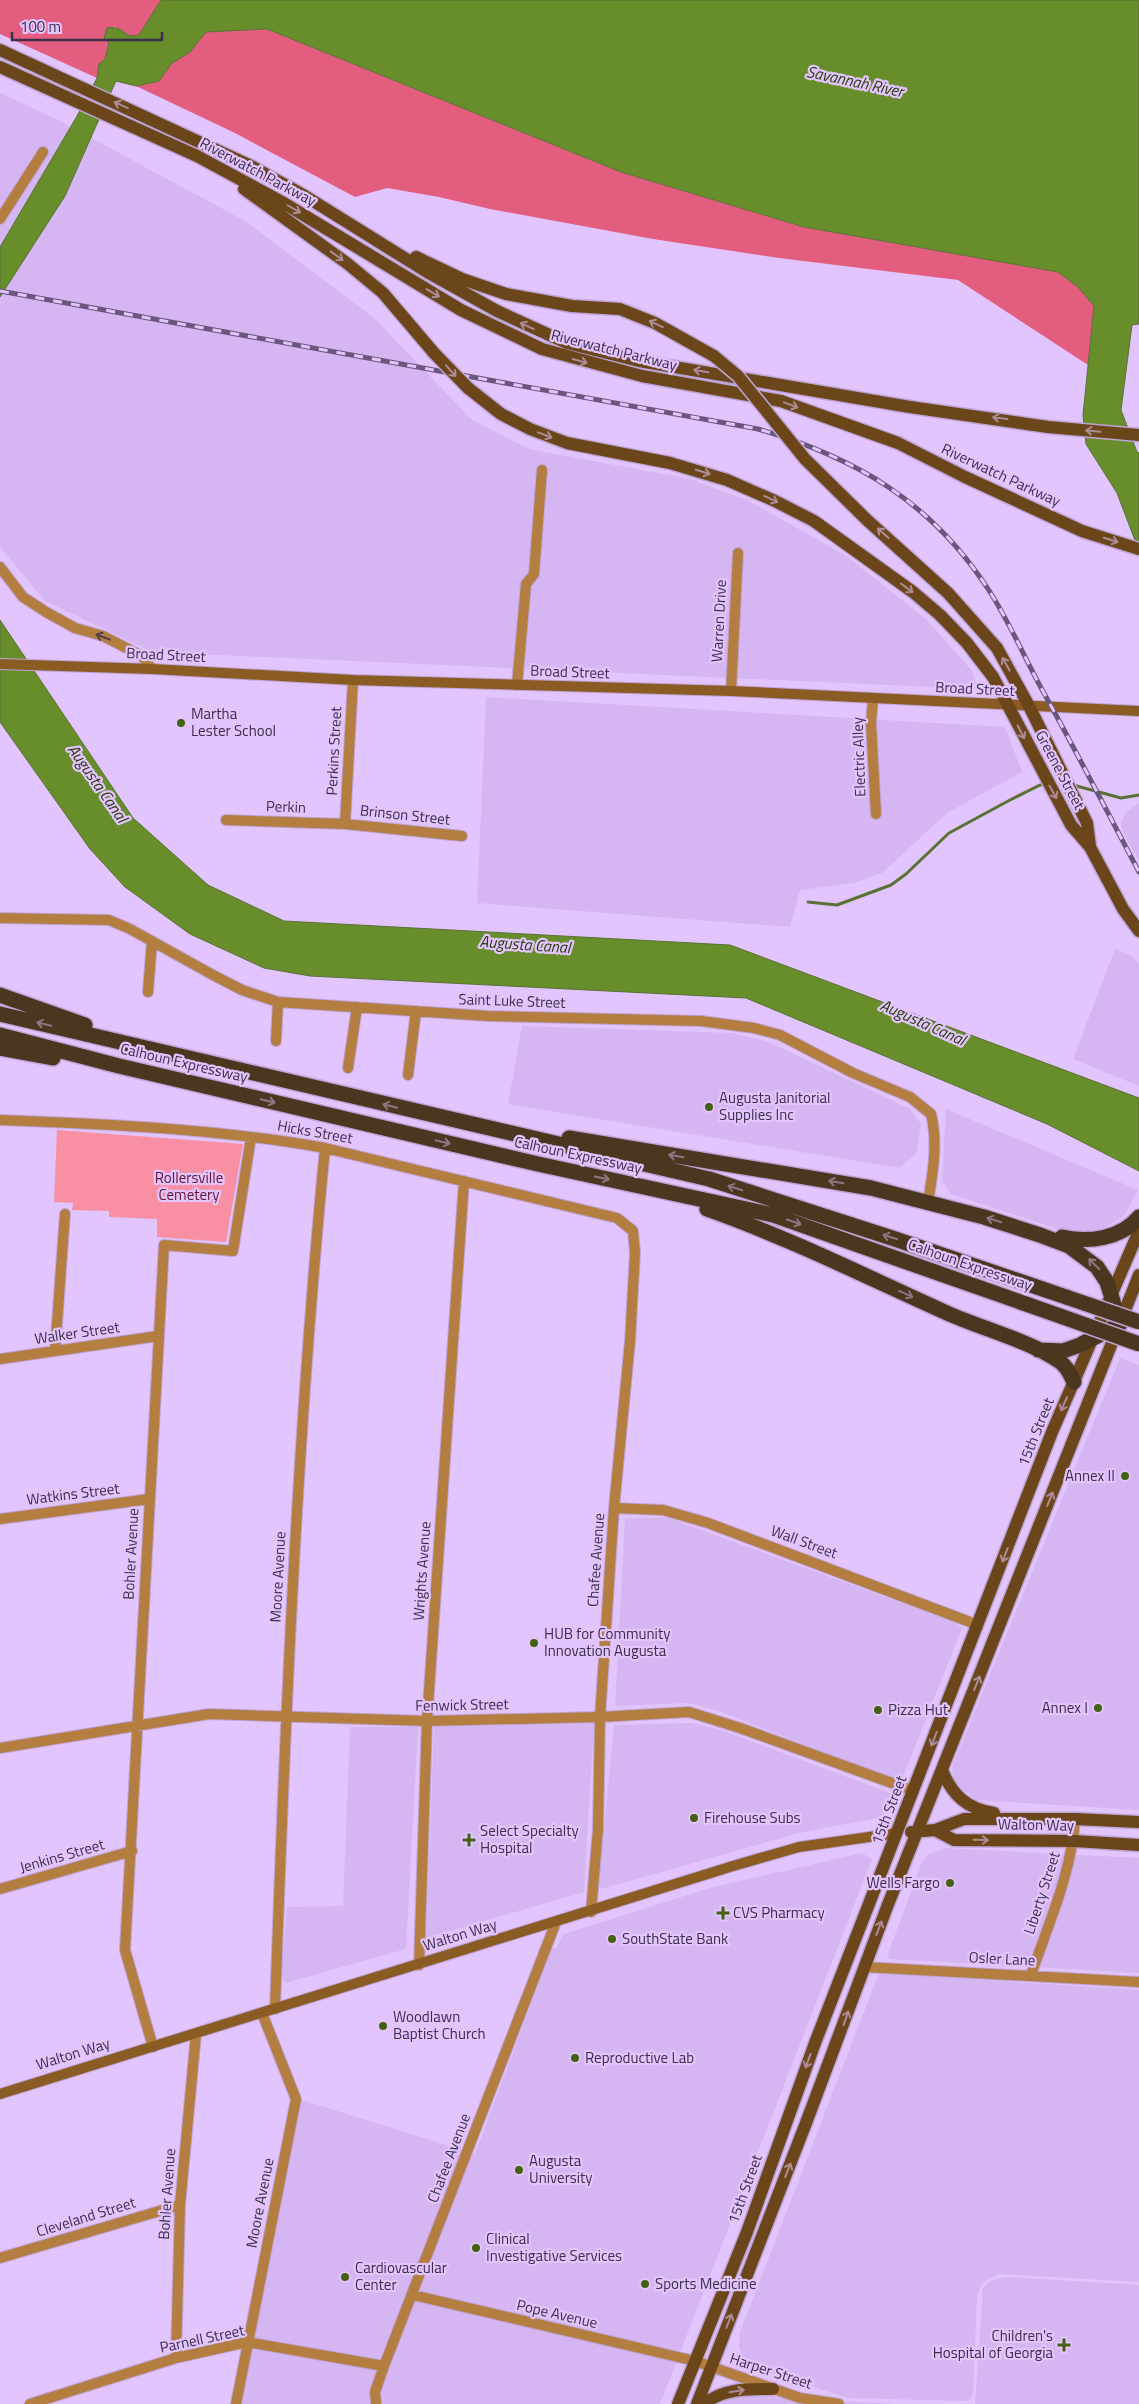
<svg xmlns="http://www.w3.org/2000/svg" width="1139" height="2404" viewBox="0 0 1139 2404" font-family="'Titillium Web',sans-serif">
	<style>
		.built { fill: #d6b5f3 }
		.green { fill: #f88fa3 }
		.forest { fill: #e35e7e }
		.water { fill: #678e2a; stroke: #5a7134 }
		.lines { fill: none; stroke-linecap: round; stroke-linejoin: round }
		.stream { stroke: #5a7134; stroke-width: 3 }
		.street-casing { stroke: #bea3d7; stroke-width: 12 }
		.secondary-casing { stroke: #bea3d7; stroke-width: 12 }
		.primary-casing { stroke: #bea3d7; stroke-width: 15 }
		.highway-casing { stroke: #bea3d7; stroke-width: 18 }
		.street { stroke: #b37e40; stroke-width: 10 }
		.secondary { stroke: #8a5c24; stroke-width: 10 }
		.primary { stroke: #6b461a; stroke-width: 12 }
		.highway { stroke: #4b3620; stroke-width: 15 }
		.rail-casing { stroke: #6a577c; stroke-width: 5 }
		.rail { stroke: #e2c4fe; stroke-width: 3; stroke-dasharray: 9; stroke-linecap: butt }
		.primary-bridge-casing { stroke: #bea3d7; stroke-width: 15; stroke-linecap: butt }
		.highway-bridge-casing { stroke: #bea3d7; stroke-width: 18; stroke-linecap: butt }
		.primary-bridge { stroke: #6b461a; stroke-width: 12 }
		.highway-bridge { stroke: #4b3620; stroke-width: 15 }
		.oneway { stroke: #ac8b97 }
		.oneway2 { stroke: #553e49 }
		.oneway3 { stroke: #8f7684 }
		.poi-dot { fill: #446011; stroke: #e2c4fe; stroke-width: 2 }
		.labels { text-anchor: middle; stroke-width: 4.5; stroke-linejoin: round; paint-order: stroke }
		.street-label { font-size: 15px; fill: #3d2e4b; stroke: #e2c4fe }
		.poi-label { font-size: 15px; fill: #3d2e4b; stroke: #e2c4fe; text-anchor: start }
		.park-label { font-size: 15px; fill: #69132e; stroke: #e2c4fe }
		.water-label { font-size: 16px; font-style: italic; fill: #293d07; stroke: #e2c4fe }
	</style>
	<rect width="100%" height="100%" fill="#e2c4fe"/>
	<!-- built -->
	<path class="built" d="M0 93 58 120 245 221 374 318 471 419 529 449 690 479 747 500 845 555 926 619 973 672 977 689 152 652 45 601 0 547Z
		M486 697 1005 727 1022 772 947 813 882 873 854 883 800 890 790 927 477 903Z
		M1139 803V861L1123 833 1121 822 1126 812Z
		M1115 949 1133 957 1139 964V1086L1073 1059Z
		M522 1026 732 1033 769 1042 910 1109 921 1124 916 1154 899 1168 508 1104Z
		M946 1109 1138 1190 1124 1216 1106 1227 1089 1232H1067L951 1194 942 1180Z
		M1120 1358 1139 1365V1810L976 1800 955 1783 952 1767Z
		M625 1518H668L954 1622 962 1628 901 1782 716 1710 687 1703 615 1706Z
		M594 1723 584 1892 426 1938 434 1727Z
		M691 1723 718 1729 890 1793 892 1798 885 1812 878 1818 803 1832 601 1889 599 1884 614 1725Z
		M350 1727H418L406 1949 285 1983 281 1976 287 1907 343 1906Z
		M946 1848 1139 1858V1973L889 1959 888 1954 922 1862 928 1854Z
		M862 1853 872 1859 660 2404H241L299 2099 475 2154 552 1948 556 1949 564 1934 710 1888Z
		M879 1973 1139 1990V2282L999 2274 988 2279 981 2285 977 2296 973 2393 969 2401 848 2398 753 2368 743 2359 739 2346 740 2332Z
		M1006 2277 1139 2285V2404H975L983 2288 990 2281Z
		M741 2396 897 2404H715L718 2401Z"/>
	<!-- green -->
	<path class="green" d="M57 1130 243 1144 226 1242 157 1237V1219L109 1217V1211L72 1210 73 1203 54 1202Z"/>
	<!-- forest -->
	<path class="forest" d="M0 0H161L140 35 129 36 114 26C110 36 109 52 105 59 99 69 99 64 97 78L0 34Z
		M267 29 621 172 804 227 1058 272 1078 287 1094 306 1088 365 958 280 779 258 653 239 490 209 439 197 387 188 355 197 235 133 136 86 159 81 171 64 190 52 206 32Z"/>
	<!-- water -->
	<path class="water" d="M161 0H1139V324L1132 325 1121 410 1137 452 1139 453V551L1117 493 1086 444 1083 415 1094 306 1078 287 1058 272 804 227 621 172 267 29 206 32 190 52 171 64 159 81 136 86 116 81 65 196 0 297V247L77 116 97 78 99 64 105 59 109 43 104 38 107 28C118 26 121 30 129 36L139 35Z
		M0 620 133 818 208 885 284 921 730 945 1139 1098V1171L1047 1124 746 998 310 976 264 968 190 934 125 887 90 849 0 722Z"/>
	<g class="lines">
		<!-- stream -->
		<path class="stream" d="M1073 785 1121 798 1139 795
			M808 902 837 905 891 885 906 874 949 833 1010 800 1040 785H1047"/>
		<defs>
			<path id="street" d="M0 219 43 152
				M0 567 23 597 46 612 75 628 103 636 142 656 152 669
				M517 685 526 584 534 574 542 470
				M731 691 738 553
				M873 699 871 723 876 814
				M226 820 345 824 462 836
				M345 824 353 680
				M0 918 109 920 130 929 213 975 242 990 278 1002 488 1016 701 1021 754 1028 780 1035 853 1073 910 1097 931 1114C938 1142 933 1173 928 1202
				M148 992 152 941
				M276 1041 278 1002
				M348 1068 357 1007
				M408 1075 416 1011
				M0 1120C107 1124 220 1129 325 1148L617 1218 633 1231 635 1253 630 1341 614 1508 600 1717 598 1829 591 1912
				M55 1351 65 1214
				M0 1359 158 1336
				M614 1508 663 1510 708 1523 978 1625
				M0 1519 149 1499
				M0 1748 209 1714 427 1721 600 1717 689 1712 740 1728 914 1791
				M0 1889 132 1851
				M419 1965 427 1721 464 1181
				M864 1967 1139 1982
				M1031 1975C1048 1925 1072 1872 1075 1819
				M275 2009C285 1722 297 1434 325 1148
				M153 2047 125 1950 164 1245 233 1251 251 1137
				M0 2258 180 2205
				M413 2295 695 2361 800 2398 839 2404
				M176 2358 180 2205 196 2034
				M30 2404 176 2358 247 2342 384 2366
				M236 2404 296 2099 262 2013
				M376 2404 375 2392 384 2366 556 1922"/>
			<path id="secondary" d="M0 664 152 669 353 680 731 691 1139 711
				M0 2094 733 1866 799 1847 897 1833"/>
			<path id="primary" d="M0 50 251 166 305 196 427 272 497 311 567 343 639 361 910 407 1048 427 1139 435
				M0 67 197 156 282 202 461 310 542 349 642 376 781 401 898 443 965 477 1082 531 1139 549
				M244 189 348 264 383 293 434 353
				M416 257 462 279 506 294 572 306 620 309 655 323 714 356
				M468 388 501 414 530 429 567 443 670 463 727 480 775 501 814 521 913 592 940 615 967 643 993 677 1071 825 1090 847 1123 909 1139 931
				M805 459 867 520 948 593 997 648 1029 706 1087 823 1090 846
				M942 1770C952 1795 967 1809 994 1813
				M935 1830 954 1840 1074 1841 1139 1845
				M911 1832 935 1830 964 1819H1075L1139 1822
				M678 2404 747 2232 815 2043 1052 1432 1139 1231
				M697 2404 806 2123 887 1907 1139 1275
				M704 2404C724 2388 748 2389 773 2389"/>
			<path id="highway" d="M0 995 85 1025
				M0 1014 709 1179 892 1238 1069 1298
				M0 1035 119 1066 538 1164 773 1215 1063 1317
				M0 1048 53 1058
				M569 1138 871 1188 984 1217 1040 1235 1069 1246 1097 1267 1107 1282 1120 1324 1080 1345 1063 1351 1038 1350
				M707 1209C789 1238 867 1277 947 1313 980 1328 1030 1341 1059 1361 1067 1366 1070 1374 1074 1382
				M1062 1237C1088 1243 1121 1239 1139 1217"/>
		</defs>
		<!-- street casing -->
		<use href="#street" class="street-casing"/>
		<!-- secondary casing -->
		<use href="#secondary" class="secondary-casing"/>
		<!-- primary casing -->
		<use href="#primary" class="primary-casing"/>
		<!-- highway casing -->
		<use href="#highway" class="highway-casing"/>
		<!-- street -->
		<use href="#street" class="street"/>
		<!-- secondary -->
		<use href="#secondary" class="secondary"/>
		<!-- primary -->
		<use href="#primary" class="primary"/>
		<!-- highway -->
		<use href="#highway" class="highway"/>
		<defs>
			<path id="rail" d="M0 291 758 429C857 458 933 503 990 592 1011 625 1026 661 1045 695 1077 753 1108 813 1139 872"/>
		</defs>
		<!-- rail casing -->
		<use href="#rail" class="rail-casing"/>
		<!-- rail -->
		<use href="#rail" class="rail"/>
		<defs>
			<path id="primary-bridge" d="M434 353 468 388
				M714 356 738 376 805 459"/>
			<path id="highway-bridge" d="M1069 1298 1139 1322
				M1063 1317 1139 1344"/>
		</defs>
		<!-- primary-bridge casing -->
		<use href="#primary-bridge" class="primary-bridge-casing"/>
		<!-- highway-bridge casing -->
		<use href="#highway-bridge" class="highway-bridge-casing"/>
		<!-- primary-bridge -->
		<use href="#primary-bridge" class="primary-bridge"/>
		<!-- highway-bridge -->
		<use href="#highway-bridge" class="highway-bridge"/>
	</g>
	<!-- one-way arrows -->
	<defs><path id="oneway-shaft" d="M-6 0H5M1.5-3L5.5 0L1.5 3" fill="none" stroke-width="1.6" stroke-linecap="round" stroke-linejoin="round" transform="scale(1.25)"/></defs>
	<g class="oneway">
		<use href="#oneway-shaft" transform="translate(121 105) rotate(-156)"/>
		<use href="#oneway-shaft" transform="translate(294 209) rotate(30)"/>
		<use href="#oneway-shaft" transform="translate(337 256) rotate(36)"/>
		<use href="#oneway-shaft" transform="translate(433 293) rotate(31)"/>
		<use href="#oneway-shaft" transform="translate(656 324) rotate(-155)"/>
		<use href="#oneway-shaft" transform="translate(527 326) rotate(-155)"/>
		<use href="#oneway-shaft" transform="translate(580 361) rotate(16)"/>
		<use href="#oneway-shaft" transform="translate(451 371) rotate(48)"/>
		<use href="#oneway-shaft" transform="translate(701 371) rotate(-170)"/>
		<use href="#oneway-shaft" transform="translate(791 405) rotate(21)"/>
		<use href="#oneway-shaft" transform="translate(1000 418) rotate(-173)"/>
		<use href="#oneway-shaft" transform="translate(1093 431) rotate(-175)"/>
		<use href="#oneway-shaft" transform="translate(545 435) rotate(21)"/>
		<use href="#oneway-shaft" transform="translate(703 472) rotate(17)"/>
		<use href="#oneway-shaft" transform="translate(771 499) rotate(25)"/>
		<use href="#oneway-shaft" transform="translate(883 533) rotate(-138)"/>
		<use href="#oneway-shaft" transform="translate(1111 540) rotate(17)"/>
		<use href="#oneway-shaft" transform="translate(907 588) rotate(36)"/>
		<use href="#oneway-shaft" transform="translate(1006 664) rotate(-119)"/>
		<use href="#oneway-shaft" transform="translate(1021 732) rotate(63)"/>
		<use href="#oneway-shaft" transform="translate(1053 792) rotate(61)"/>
		<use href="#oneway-shaft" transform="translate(1064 1404) rotate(114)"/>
		<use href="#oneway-shaft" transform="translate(1050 1499) rotate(-68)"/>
		<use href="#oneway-shaft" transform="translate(1005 1555) rotate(111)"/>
		<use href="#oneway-shaft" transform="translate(977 1683) rotate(-68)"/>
		<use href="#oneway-shaft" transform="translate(934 1739) rotate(111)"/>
		<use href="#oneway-shaft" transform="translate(981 1840) rotate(1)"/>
		<use href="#oneway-shaft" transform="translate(879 1928) rotate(-69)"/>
		<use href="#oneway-shaft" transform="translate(846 2018) rotate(-71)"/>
		<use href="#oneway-shaft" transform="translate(808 2061) rotate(110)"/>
		<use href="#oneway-shaft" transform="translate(788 2170) rotate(-68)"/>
		<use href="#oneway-shaft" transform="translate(729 2321) rotate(-69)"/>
		<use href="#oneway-shaft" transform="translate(737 2391) rotate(-9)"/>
	</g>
	<use class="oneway2" href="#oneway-shaft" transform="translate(103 637) rotate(-159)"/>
	<g class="oneway3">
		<use href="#oneway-shaft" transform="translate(44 1024) rotate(-167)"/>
		<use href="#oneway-shaft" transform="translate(268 1101) rotate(13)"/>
		<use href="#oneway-shaft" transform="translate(390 1106) rotate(-167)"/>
		<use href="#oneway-shaft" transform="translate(443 1142) rotate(13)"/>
		<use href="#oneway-shaft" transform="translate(676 1156) rotate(-171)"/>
		<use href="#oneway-shaft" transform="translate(602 1178) rotate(12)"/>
		<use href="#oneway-shaft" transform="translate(836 1182) rotate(-171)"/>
		<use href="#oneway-shaft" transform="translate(735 1188) rotate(-162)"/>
		<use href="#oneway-shaft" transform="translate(994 1220) rotate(-162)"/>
		<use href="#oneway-shaft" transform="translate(794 1222) rotate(19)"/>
		<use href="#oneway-shaft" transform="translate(890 1237) rotate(-162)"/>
		<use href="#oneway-shaft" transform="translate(1094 1264) rotate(-135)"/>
		<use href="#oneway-shaft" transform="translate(906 1294) rotate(25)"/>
	</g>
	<!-- markers -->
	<g class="poi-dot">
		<circle cx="181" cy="723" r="5"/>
		<circle cx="709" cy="1107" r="5"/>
		<circle cx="1125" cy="1476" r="5"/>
		<circle cx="534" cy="1643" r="5"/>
		<circle cx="1098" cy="1708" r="5"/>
		<circle cx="878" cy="1710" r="5"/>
		<circle cx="694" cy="1818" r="5"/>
		<path d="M466.5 1832.5h5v5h5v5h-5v5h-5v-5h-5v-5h5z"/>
		<circle cx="950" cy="1883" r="5"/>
		<path d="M720.5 1905.5h5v5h5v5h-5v5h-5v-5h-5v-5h5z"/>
		<circle cx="612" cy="1939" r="5"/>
		<circle cx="383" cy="2026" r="5"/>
		<circle cx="575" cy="2058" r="5"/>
		<circle cx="519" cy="2170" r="5"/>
		<circle cx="476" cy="2248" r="5"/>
		<circle cx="345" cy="2277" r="5"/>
		<circle cx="645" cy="2284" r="5"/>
		<path d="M1061.5 2337.5h5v5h5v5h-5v5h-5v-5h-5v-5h5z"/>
	</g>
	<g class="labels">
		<!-- street labels -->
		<g class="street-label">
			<text transform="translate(258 172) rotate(28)" y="5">Riverwatch Parkway</text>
			<text transform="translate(614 350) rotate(14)" y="5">Riverwatch Parkway</text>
			<text transform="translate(1001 475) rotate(25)" y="5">Riverwatch Parkway</text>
			<text transform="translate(719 621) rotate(-87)" y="5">Warren Drive</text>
			<text transform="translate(166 655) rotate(3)" y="5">Broad Street</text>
			<text transform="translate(570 672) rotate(2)" y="5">Broad Street</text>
			<text transform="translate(975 689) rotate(3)" y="5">Broad Street</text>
			<text transform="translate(334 751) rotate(-87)" y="5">Perkins Street</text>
			<text transform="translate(859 757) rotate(-92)" y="5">Electric Alley</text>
			<text transform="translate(1060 770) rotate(62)" y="5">Greene Street</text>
			<text transform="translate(286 807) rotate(2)" y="5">Perkin</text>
			<text transform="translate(405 815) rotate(6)" y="5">Brinson Street</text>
			<text transform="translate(512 1001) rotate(2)" y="5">Saint Luke Street</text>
			<text transform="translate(184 1063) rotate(13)" y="5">Calhoun Expressway</text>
			<text transform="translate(315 1132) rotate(10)" y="5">Hicks Street</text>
			<text transform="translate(578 1155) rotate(12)" y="5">Calhoun Expressway</text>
			<text transform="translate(970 1265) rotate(19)" y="5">Calhoun Expressway</text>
			<text transform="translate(77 1333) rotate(-8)" y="5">Walker Street</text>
			<text transform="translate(1036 1432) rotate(-68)" y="5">15th Street</text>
			<text transform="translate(73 1494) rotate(-7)" y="5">Watkins Street</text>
			<text transform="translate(804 1542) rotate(20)" y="5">Wall Street</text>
			<text transform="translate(131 1554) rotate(-87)" y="5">Bohler Avenue</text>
			<text transform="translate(596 1560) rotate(-86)" y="5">Chafee Avenue</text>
			<text transform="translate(422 1571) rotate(-86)" y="5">Wrights Avenue</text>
			<text transform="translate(278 1577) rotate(-87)" y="5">Moore Avenue</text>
			<text transform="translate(462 1705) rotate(-1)" y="5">Fenwick Street</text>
			<text transform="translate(889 1810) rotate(-69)" y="5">15th Street</text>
			<text transform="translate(1036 1825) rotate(1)" y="5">Walton Way</text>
			<text transform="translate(62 1856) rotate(-16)" y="5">Jenkins Street</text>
			<text transform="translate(1042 1893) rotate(-72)" y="5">Liberty Street</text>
			<text transform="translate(460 1935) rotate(-17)" y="5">Walton Way</text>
			<text transform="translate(1002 1959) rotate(3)" y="5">Osler Lane</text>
			<text transform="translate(73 2054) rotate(-17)" y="5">Walton Way</text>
			<text transform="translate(449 2158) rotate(-69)" y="5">Chafee Avenue</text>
			<text transform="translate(745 2189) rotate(-70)" y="5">15th Street</text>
			<text transform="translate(167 2194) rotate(-86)" y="5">Bohler Avenue</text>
			<text transform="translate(260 2203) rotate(-79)" y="5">Moore Avenue</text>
			<text transform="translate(86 2217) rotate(-17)" y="5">Cleveland Street</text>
			<text transform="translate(557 2314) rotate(13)" y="5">Pope Avenue</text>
			<text transform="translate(202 2339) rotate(-12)" y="5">Parnell Street</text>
			<text transform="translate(771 2371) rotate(18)" y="5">Harper Street</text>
		</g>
		<!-- poi labels -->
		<g class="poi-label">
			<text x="191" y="719">Martha<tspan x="191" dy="17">Lester School</tspan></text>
			<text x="719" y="1103">Augusta Janitorial<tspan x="719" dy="17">Supplies Inc</tspan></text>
			<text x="1115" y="1481" text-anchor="end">Annex II</text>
			<text x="544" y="1639">HUB for Community<tspan x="544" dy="17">Innovation Augusta</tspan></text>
			<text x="1088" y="1713" text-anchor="end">Annex I</text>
			<text x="888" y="1715">Pizza Hut</text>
			<text x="704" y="1823">Firehouse Subs</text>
			<text x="480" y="1836">Select Specialty<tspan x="480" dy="17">Hospital</tspan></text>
			<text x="940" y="1888" text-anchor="end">Wells Fargo</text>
			<text x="733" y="1918">CVS Pharmacy</text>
			<text x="622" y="1944">SouthState Bank</text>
			<text x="393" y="2022">Woodlawn<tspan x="393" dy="17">Baptist Church</tspan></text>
			<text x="585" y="2063">Reproductive Lab</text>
			<text x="529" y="2166">Augusta<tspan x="529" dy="17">University</tspan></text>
			<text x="486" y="2244">Clinical<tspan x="486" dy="17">Investigative Services</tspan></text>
			<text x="355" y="2273">Cardiovascular<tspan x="355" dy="17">Center</tspan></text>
			<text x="655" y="2289">Sports Medicine</text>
			<text x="1053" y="2341" text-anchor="end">Children's<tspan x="1053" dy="17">Hospital of Georgia</tspan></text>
		</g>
		<!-- park labels -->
		<g class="park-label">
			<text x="189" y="1183">Rollersville<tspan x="189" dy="17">Cemetery</tspan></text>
		</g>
		<!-- water labels -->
		<g class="water-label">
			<text transform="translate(855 81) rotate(12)" y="6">Savannah River</text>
			<text transform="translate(98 783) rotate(55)" y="6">Augusta Canal</text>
			<text transform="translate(525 944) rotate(4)" y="6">Augusta Canal</text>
			<text transform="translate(923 1022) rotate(24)" y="6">Augusta Canal</text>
		</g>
	</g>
	<!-- scale -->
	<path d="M12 32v8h150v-8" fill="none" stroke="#3d2e4b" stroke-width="2.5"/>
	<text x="20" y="32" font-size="15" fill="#3d2e4b" stroke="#e2c4fe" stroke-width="4" paint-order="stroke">100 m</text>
</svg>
